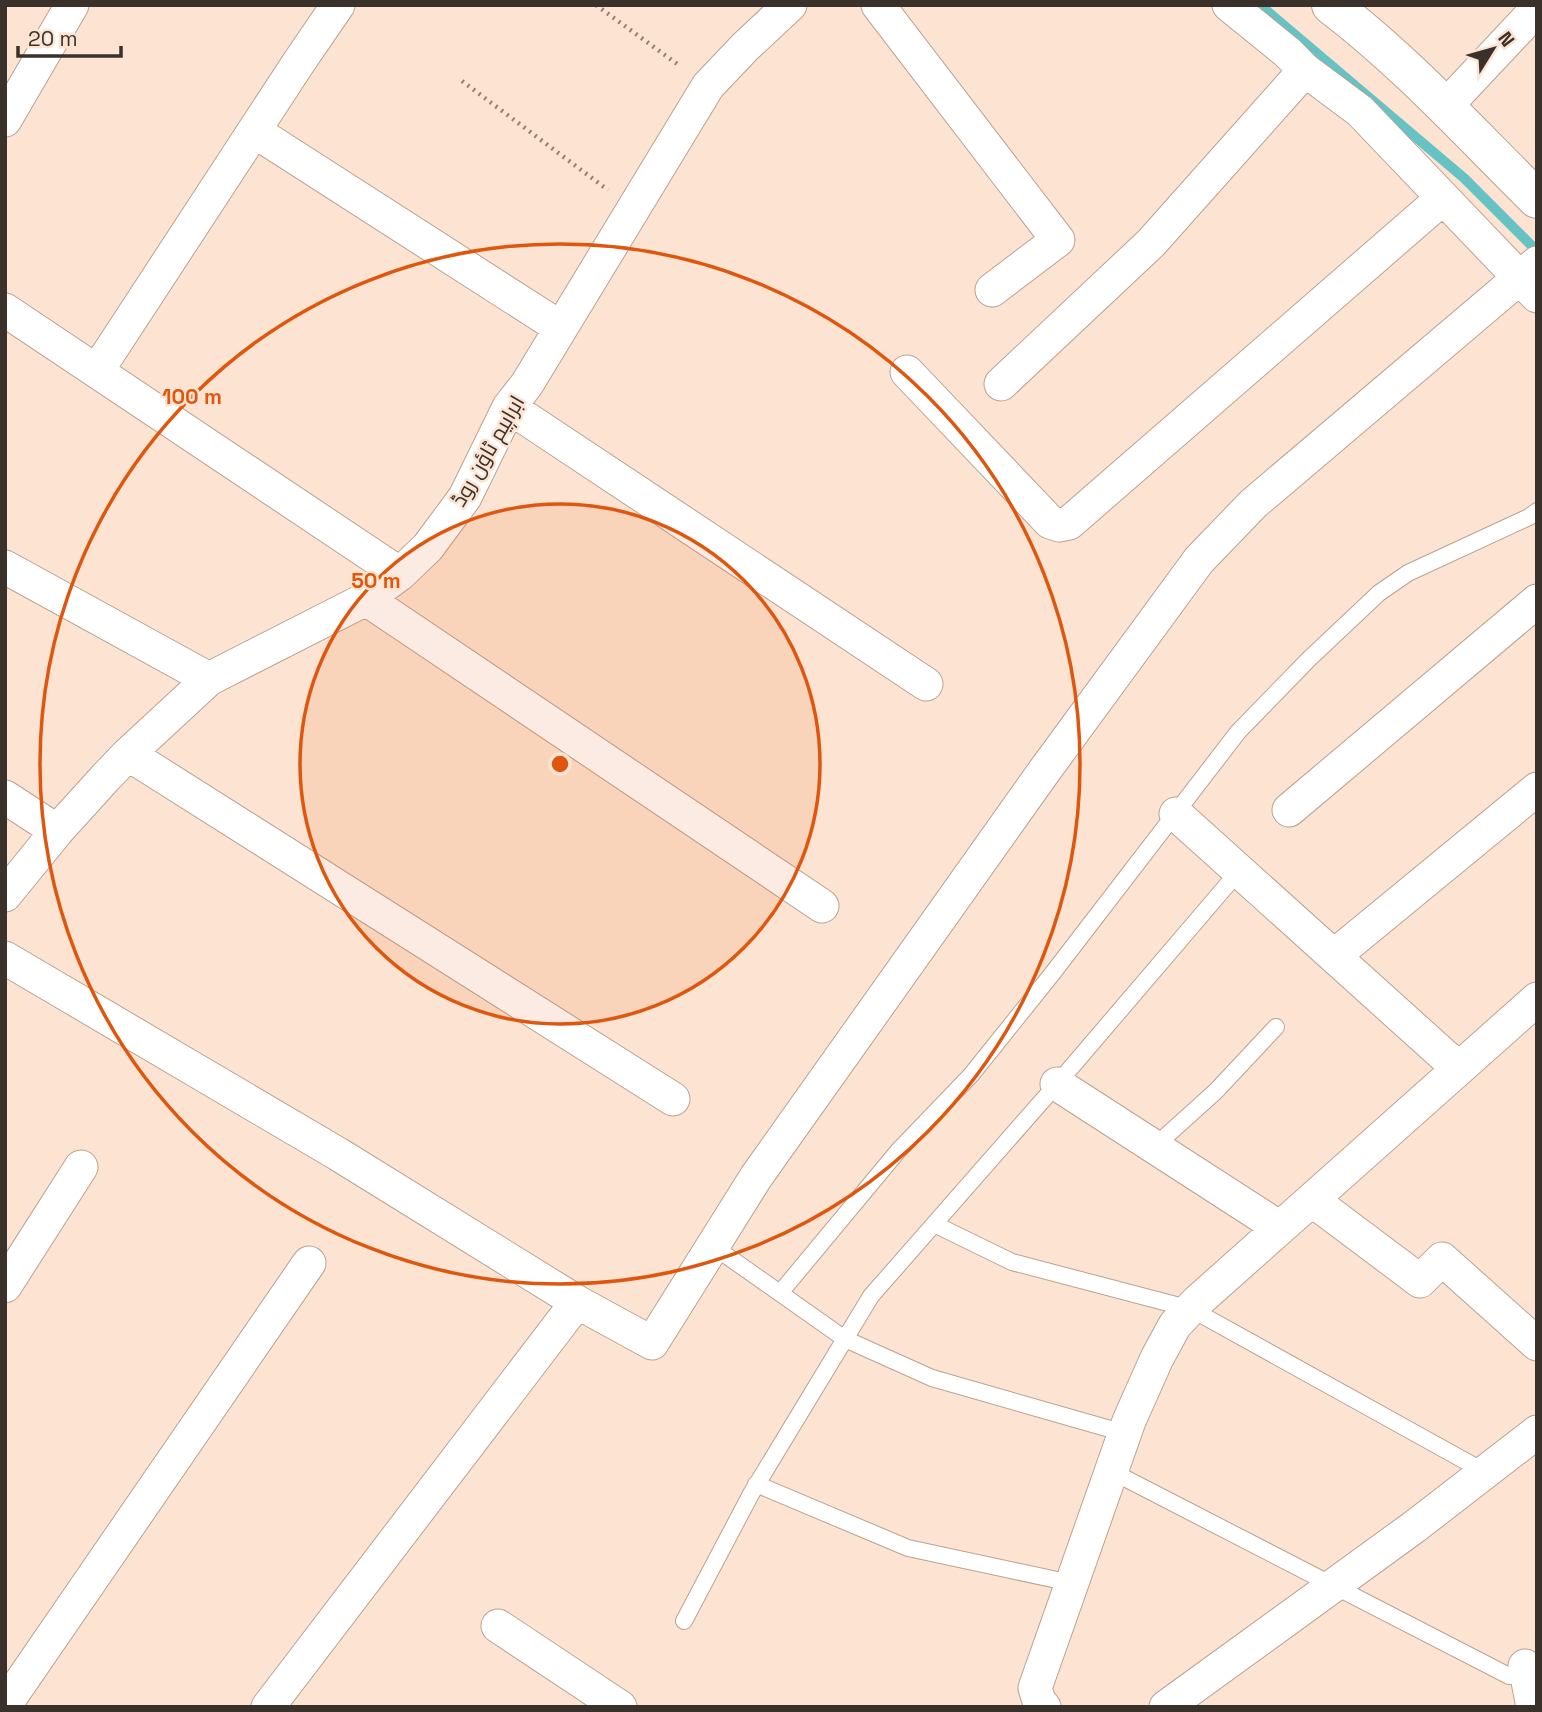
<svg xmlns="http://www.w3.org/2000/svg" width="1542" height="1712" viewBox="0 0 1542 1712" font-family="'Space Grotesk',Cairo,sans-serif">
	<style>
		.lines { fill: none; stroke-linecap: round; stroke-linejoin: round }
		.stream { stroke: #66c2c3; stroke-width: 10 }
		.service-casing { stroke: #b9a291; stroke-width: 18 }
		.minor-casing { stroke: #b9a291; stroke-width: 35 }
		.tertiary-casing { stroke: #b9a291; stroke-width: 40 }
		.path { stroke: #928276; stroke-width: 4.5; stroke-dasharray: 2 5; stroke-linecap: butt }
		.service { stroke: #fff; stroke-width: 16 }
		.minor { stroke: #fff; stroke-width: 33 }
		.tertiary { stroke: #fff; stroke-width: 38 }
		.ring { fill: none; stroke: #df570e; stroke-width: 3.5 }
		.labels { text-anchor: middle; stroke-width: 5; stroke-linejoin: round; paint-order: stroke }
		.street-label { font-size: 21px; fill: #3a312a; stroke: #fde4d2 }
		.centre { fill: #df570e; stroke: #fde4d2; stroke-width: 3.5 }
		.ring-label { font-size: 21px; text-anchor: middle; font-weight: bold; fill: #df570e; stroke: #fde4d2; stroke-width: 5; stroke-linejoin: round; paint-order: stroke }
	</style>
	<rect width="100%" height="100%" fill="#fde4d2"/>
	<g class="lines">
		<!-- stream -->
		<path class="stream" d="M1260 5 1464 178 1537 251"/>
		<defs>
			<path id="service" d="M1154 1147 1216 1091 1276 1027
				M934 1224 1012 1262 1191 1309 1485 1472
				M713 1246 845 1339 932 1378 1124 1433
				M780 1293 898 1151 971 1075 1052 974 1238 732 1309 659 1379 593 1408 573 1529 517 1537 511
				M1111 1471 1509 1676 1526 1666
				M756 1484 908 1548 1071 1583
				M684 1621 751 1494 871 1296 1057 1084 1239 871"/>
			<path id="minor" d="M878 5 1058 240 992 290
				M1229 5 1287 52 1305 70 1360 111 1537 296
				M1445 107 1537 9
				M5 120 72 5
				M254 131 561 328
				M5 310 400 574
				M97 371 299 62 338 5
				M907 372 1050 522 1059 525 1069 523 1443 198
				M1001 384 1151 243 1305 70
				M509 407 926 684
				M5 567 209 679
				M366 599 822 906
				M128 754 673 1099
				M5 797 57 831
				M1289 810 1537 601
				M1176 814 1458 1068
				M5 895 57 831 106 777 128 754 209 679 366 599 400 574 428 547 465 497 509 407 527 384 708 86 745 47 790 5
				M1334 956 1537 789
				M5 958 338 1154 577 1302 652 1343 756 1177 1045 770 1199 560 1253 504 1537 263
				M1057 1084 1280 1228
				M1312 1200 1420 1281 1442 1259 1537 1344
				M5 1286 81 1167
				M498 1626 620 1707
				M1525 1666 1533 1707
				M5 1705 309 1263
				M268 1707 577 1302
				M1044 1707 1039 1701 1035 1688 1129 1421 1157 1358 1175 1325 1198 1301 1537 999
				M1166 1707 1414 1527 1537 1432"/>
			<path id="tertiary" d="M1331 5C1406 62 1470 133 1537 199"/>
		</defs>
		<!-- service casing -->
		<use href="#service" class="service-casing"/>
		<!-- minor casing -->
		<use href="#minor" class="minor-casing"/>
		<!-- tertiary casing -->
		<use href="#tertiary" class="tertiary-casing"/>
		<!-- path -->
		<path class="path" d="M596 5 680 66
			M462 81 608 190"/>
		<!-- service -->
		<use href="#service" class="service"/>
		<!-- minor -->
		<use href="#minor" class="minor"/>
		<!-- tertiary -->
		<use href="#tertiary" class="tertiary"/>
	</g>
	<!-- distance rings -->
	<circle cx="560" cy="764" r="260" fill="#df570e" fill-opacity=".12"/>
	<g class="ring">
		<circle cx="560" cy="764" r="260"/>
		<circle cx="560" cy="764" r="520"/>
	</g>
	<g class="labels">
		<!-- street labels -->
		<g class="street-label">
			<text transform="translate(488 451) rotate(-60)" y="7">ابراہیم ٹاؤن روڈ</text>
		</g>
	</g>
	<circle cx="560" cy="764" r="10" class="centre"/>
	<g class="ring-label">
		<text x="192" y="404">100 m</text>
		<text x="376" y="588">50 m</text>
	</g>
	<!-- border -->
	<rect width="1542" height="1712" fill="none" stroke="#3a312a" stroke-width="14"/>
	<!-- north arrow -->
	<g transform="translate(1493 49) rotate(53)" stroke="#fde4d2" stroke-width="5" paint-order="stroke">
	<path d="M0-5L12 26L0 18L-12 26Z" fill="#3a312a"/>
	<text y="-10" font-size="19" font-weight="bold" text-anchor="middle" fill="#3a312a">N</text>
	</g>
	<!-- scale -->
	<path d="M18 46v10h103v-10" fill="none" stroke="#3a312a" stroke-width="3.5"/>
	<text x="28" y="46" font-size="21" fill="#3a312a" stroke="#fde4d2" stroke-width="5" paint-order="stroke">20 m</text>
</svg>
